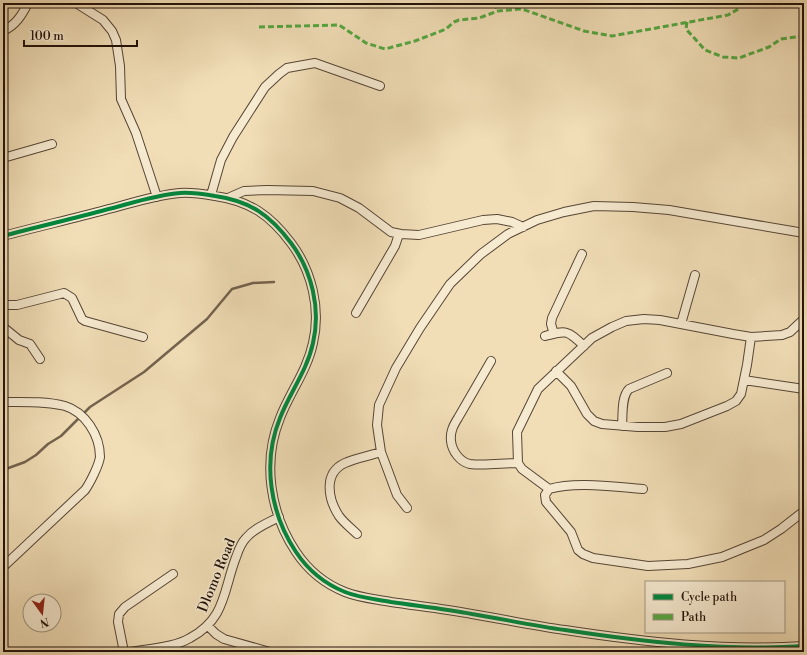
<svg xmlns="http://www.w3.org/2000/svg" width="807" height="655" viewBox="0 0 807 655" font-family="'Libre Bodoni',serif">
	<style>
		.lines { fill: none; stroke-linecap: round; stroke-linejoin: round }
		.stream { stroke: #74634e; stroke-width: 2.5 }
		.minor-casing { stroke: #564535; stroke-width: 10 }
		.minor { stroke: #f6ead0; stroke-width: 8 }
		.quiet { stroke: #53a841; stroke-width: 3; stroke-dasharray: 6 3; stroke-linecap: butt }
		.cycleway-casing { stroke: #f6ead0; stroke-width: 6 }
		.cycleway { stroke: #00873e; stroke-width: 4 }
		.labels { text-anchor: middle; stroke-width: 3; stroke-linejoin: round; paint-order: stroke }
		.street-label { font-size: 14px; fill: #22120a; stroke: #f6ead0 }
	</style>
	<rect width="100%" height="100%" fill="#f1deb7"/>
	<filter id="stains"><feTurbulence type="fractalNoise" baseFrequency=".005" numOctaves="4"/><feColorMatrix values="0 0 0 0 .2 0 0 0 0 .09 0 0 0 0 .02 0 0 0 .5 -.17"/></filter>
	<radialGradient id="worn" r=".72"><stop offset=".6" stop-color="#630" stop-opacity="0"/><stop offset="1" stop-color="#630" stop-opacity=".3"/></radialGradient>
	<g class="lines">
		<!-- stream -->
		<path class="stream" d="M3 470 25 462 36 455 48 444 61 436 90 407 144 372 207 319 232 289 253 283 274 282"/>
		<defs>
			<path id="minor" d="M76 3 103 20 112 31 116 40 120 66 121 99 136 133 157 197
				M3 31C16 25 22 15 28 3
				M3 158 52 144
				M211 195 221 160 233 137 265 87 279 74 287 68 315 63 380 86
				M228 198 244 191 267 190 313 191 340 198 359 208 391 232 401 234 419 235 483 220 497 219 512 222 523 227
				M3 236C37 227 71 219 105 210 129 204 155 195 180 193 191 192 203 194 215 196 250 201 270 215 291 243 312 271 321 309 313 343 307 371 290 392 280 418 262 462 270 513 296 552 308 570 325 584 345 592 360 598 376 599 391 602 418 606 445 609 472 614 503 619 534 626 565 630 644 642 724 651 804 646
				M3 305H17L64 293 72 298 82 319 85 321 143 337
				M356 313 395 246 399 234
				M681 324 695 275
				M3 327 19 340 30 344 40 359
				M554 334 551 324 552 318 582 254
				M545 336C567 330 567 330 584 346
				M491 361 458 418C453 426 450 432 451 441 452 451 460 462 470 464 484 466 503 463 518 463
				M556 371 571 386 587 414 594 421 602 424 638 427H665L681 424 727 406 736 401 741 394 747 365 751 337
				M744 380 804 389
				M3 402C23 402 46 401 65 406 85 412 100 435 100 457 99 465 90 483 85 490L3 567
				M622 426C623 415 621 397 629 389L667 373
				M549 489 522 469 518 463 517 432 538 389 592 338 612 327 626 321 644 319 660 320 733 334 751 337 782 335 790 332 804 319
				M643 489C615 487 576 481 549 489L545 495 546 502 571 532 578 550 583 554 593 558 648 566 688 564 722 557 764 540 781 529 804 511
				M407 508 397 495 381 452 377 425 379 405 396 368 420 328 450 284 481 254 508 234 537 220 564 212 594 206 633 207 669 210 804 233
				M357 534C351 528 344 523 339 516 328 499 323 473 345 463 356 458 369 456 381 452
				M208 626 216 634 224 639 270 652
				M124 652 118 622 119 614 125 607 173 574
				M131 652C150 648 173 648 190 638 225 619 223 593 235 560 238 552 240 544 246 538 254 528 268 523 279 517"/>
		</defs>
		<!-- minor casing -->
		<use href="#minor" class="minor-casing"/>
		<!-- minor -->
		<use href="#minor" class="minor"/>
		<!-- quiet -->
		<path class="quiet" d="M494 3 498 11
			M687 22 686 29 705 50 723 57 739 58 769 47 781 39 804 36
			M259 27 339 25 366 43 385 49 415 41 446 29 454 22 459 20 479 18 498 11 522 9 584 31 612 36 728 15 740 8 742 3"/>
		<defs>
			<path id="cycleway" d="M3 236C37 227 71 219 105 210 129 204 155 195 180 193 191 192 203 194 215 196 250 201 270 215 291 243 312 271 321 309 313 343 307 371 290 392 280 418 262 462 270 513 296 552 308 570 325 584 345 592 360 598 376 599 391 602 418 606 445 609 472 614 503 619 534 626 565 630 644 642 724 651 804 646"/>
		</defs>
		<!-- cycleway casing -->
		<use href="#cycleway" class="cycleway-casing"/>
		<!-- cycleway -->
		<use href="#cycleway" class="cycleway"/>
	</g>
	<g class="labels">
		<!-- street labels -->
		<g class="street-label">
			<text transform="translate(216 575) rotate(-68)" y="5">Dlomo Road</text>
		</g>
	</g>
	<!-- margin -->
	<rect width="807" height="655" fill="none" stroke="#f1deb7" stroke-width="16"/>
	<rect x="4" y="4" width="799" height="647" fill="none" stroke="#22120a" stroke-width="2"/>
	<rect x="8" y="8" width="791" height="639" fill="none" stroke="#22120a"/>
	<!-- legend -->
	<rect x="645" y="581" width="140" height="52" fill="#f6ead0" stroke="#a19481"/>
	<rect x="653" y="594" width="20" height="6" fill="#00873e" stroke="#a19481"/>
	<text x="681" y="601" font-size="12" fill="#22120a">Cycle path</text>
	<rect x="653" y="614" width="20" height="6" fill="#53a841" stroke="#a19481"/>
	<text x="681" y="621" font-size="12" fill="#22120a">Path</text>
	<!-- north arrow -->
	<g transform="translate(42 613) rotate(165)"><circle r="19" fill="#f6ead0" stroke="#a19481"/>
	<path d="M0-3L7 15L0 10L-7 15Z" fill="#8f2418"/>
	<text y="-6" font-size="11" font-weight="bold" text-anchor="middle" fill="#22120a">N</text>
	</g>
	<!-- scale -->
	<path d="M24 40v6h113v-6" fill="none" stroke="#22120a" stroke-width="2"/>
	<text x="30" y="40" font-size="12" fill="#22120a" stroke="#f6ead0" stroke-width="3" paint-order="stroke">100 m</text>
	<rect width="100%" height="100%" filter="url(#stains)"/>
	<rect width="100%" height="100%" fill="url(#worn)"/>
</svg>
